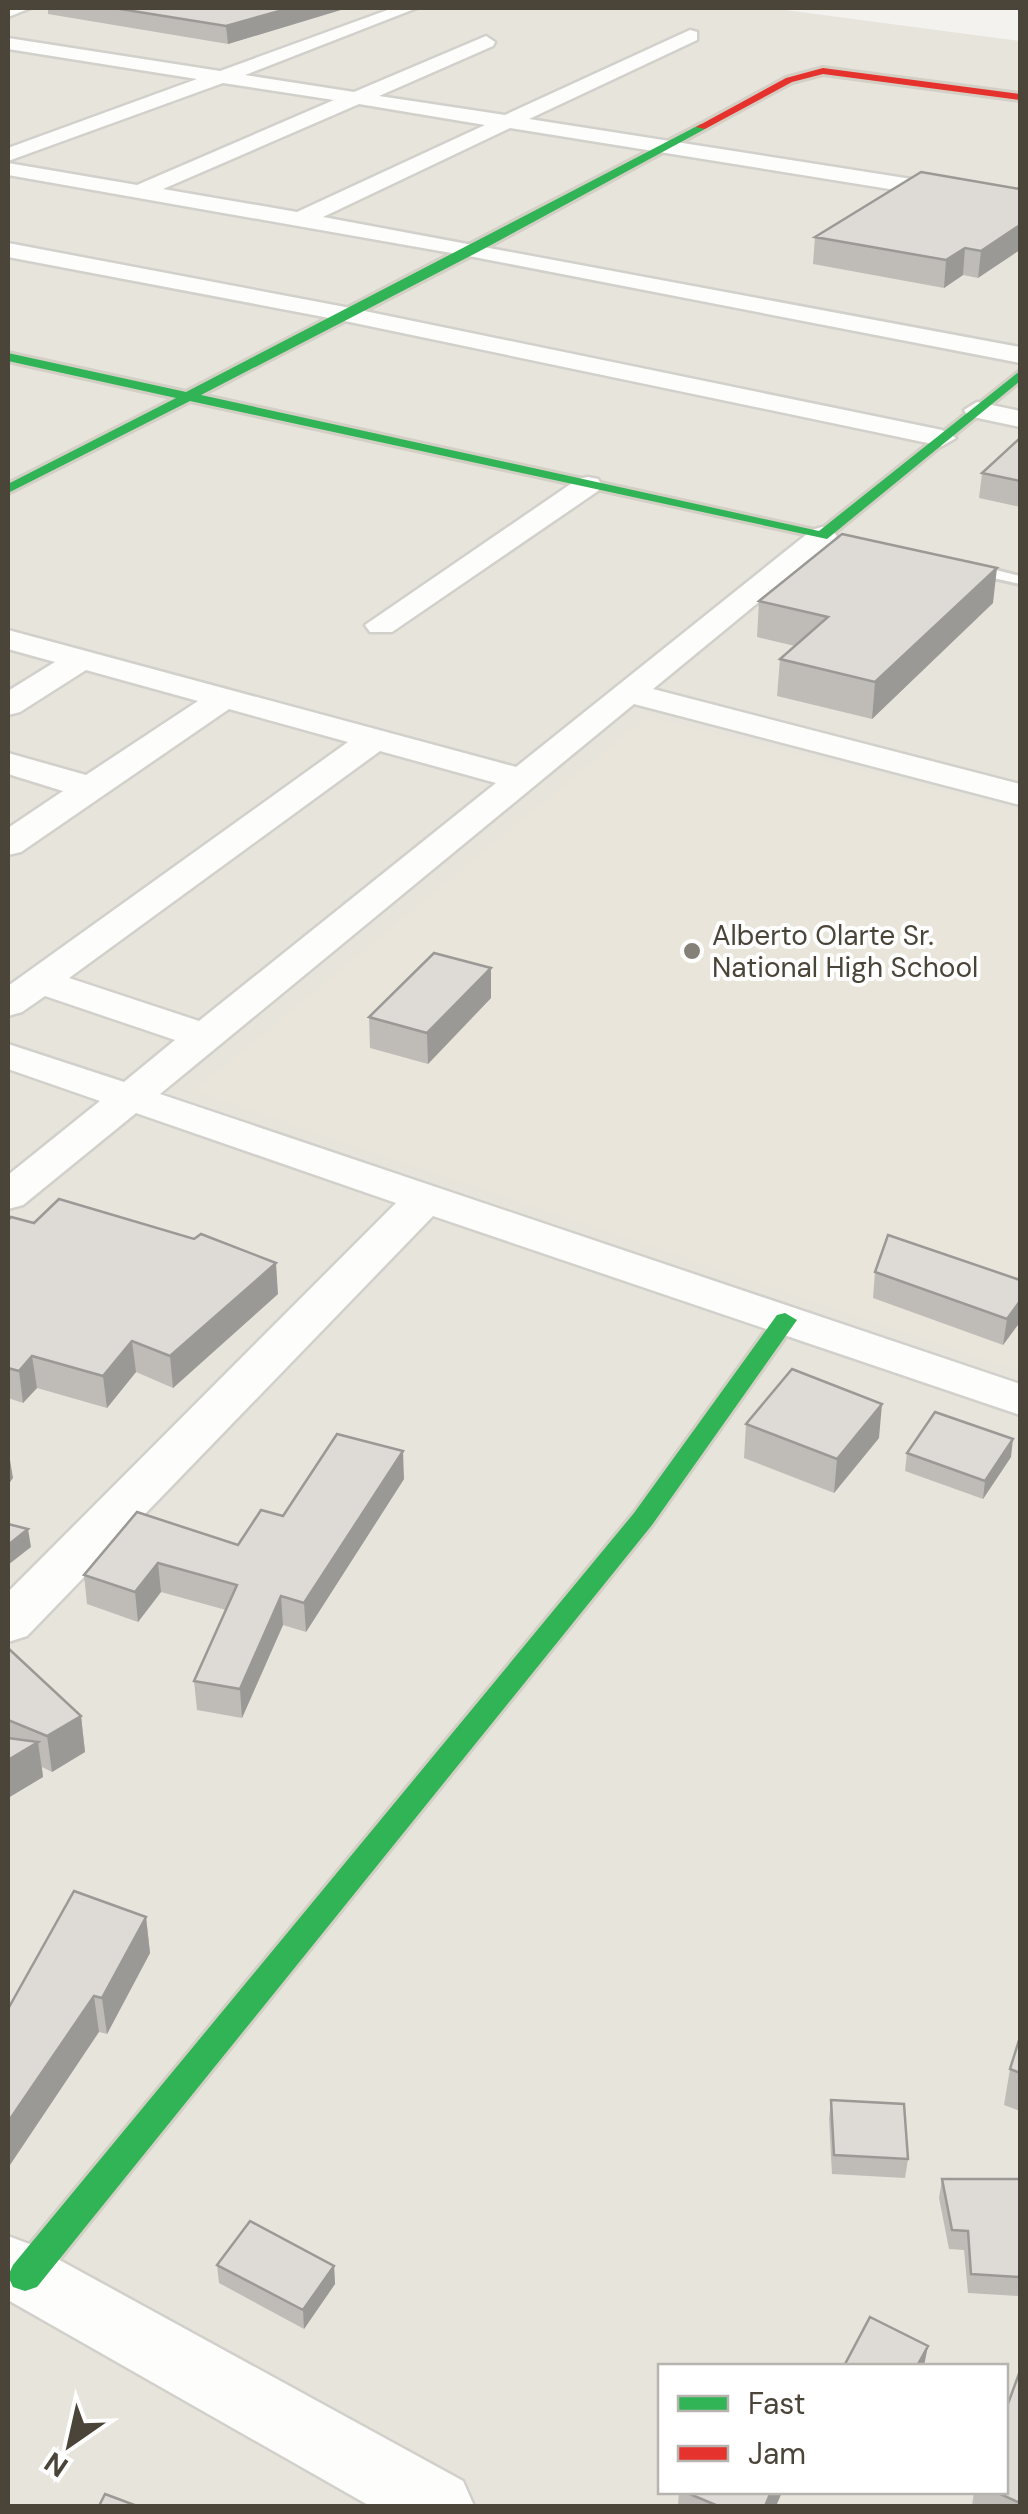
<svg xmlns="http://www.w3.org/2000/svg" width="1028" height="2514" viewBox="0 0 1028 2514" font-family="'DM Sans',sans-serif">
	<style>
		.residential { fill: #e7e4dc; fill-rule: evenodd }
		.education { fill: #eae5da }
		.lines { fill: none; stroke-linecap: round; stroke-linejoin: round }
		.lane-casing { stroke: #d2d0cb; stroke-width: 6 }
		.street-casing { stroke: #d2d0cb; stroke-width: 5 }
		.fast-casing { stroke: #d3cfc5; stroke-width: 6 }
		.jam-casing { stroke: #d3cfc5; stroke-width: 6 }
		.lane { fill: #fdfdfc; fill-rule: evenodd }
		.street { fill: #fdfdfc; fill-rule: evenodd }
		.fast { fill: #30b455; fill-rule: evenodd }
		.jam { fill: #e5322d; fill-rule: evenodd }
		.wall { fill: #bfbcb8 }
		.shaded-wall { fill: #9b9996 }
		.building { fill: #dedbd6; stroke: #9b9996; stroke-width: 2.5 }
		.poi-dot { fill: #868178; stroke: #fff; stroke-width: 4 }
		.labels { text-anchor: middle; stroke-width: 8; stroke-linejoin: round; paint-order: stroke }
		.poi-label { font-size: 28px; fill: #4b4439; stroke: #fff; text-anchor: start }
	</style>
	<rect width="100%" height="100%" fill="#f4f2ee"/>
	<!-- residential -->
	<path class="residential" d="M8 8H770L1020 41V2506H8ZM660 2366H1006V2492H660Z"/>
	<!-- education -->
	<path class="education" d="M647 717 1020 811V1371L195 1091Z"/>
	<g class="lines">
		<defs>
			<path id="lane" d="M967 563 1020 576V584L962 571V565Z"/>
			<path id="street" d="M8 8H31L8 17Z
				M393 8H417L245 75 354 92 486 36 495 42 493 46 379 96 505 115 690 30 697 32V40L529 119 1020 196V210L510 128 323 217 1020 347V363L474 257 8 175V163L137 185 334 100 223 83 8 161V148L197 79 8 49V38L220 71ZM359 104 485 125 297 212 163 189Z
				M8 243 345 307 942 430 956 438 942 446 345 321 8 257Z
				M977 402 1020 411V427L968 416 964 410Z
				M588 477 598 479 602 485 598 491 392 632H370L365 625 578 479Z
				M822 527 832 530 837 536 832 542 653 689 1020 784V805L634 704 160 1094 1020 1384V1415L433 1216 27 1636 8 1642V1592L396 1203 136 1113 23 1205 8 1209V1175L100 1101 8 1069V1044L124 1082 175 1040 45 996 22 1012 8 1016V986L348 742 229 709 21 852 8 855V828L63 791 8 774V753L86 775 198 701 86 670 20 712 8 715V691L55 662 8 649V630L516 767 812 530ZM380 751 496 783 199 1021 69 978Z
				M8 2236 32 2245 463 2481 474 2506H370L8 2300Z"/>
			<path id="fast" d="M701 124 705 129 478 252 201 395 819 531 1020 371V381L827 539 190 401 8 493V484L176 398 8 361V353L186 392Z
				M785 1313 797 1320 652 1525 37 2287 25 2291 13 2287 8 2276 13 2265 634 1513 777 1315Z"/>
			<path id="jam" d="M823 68 1020 94V100L823 74 792 82 705 129 696 127 786 78Z"/>
		</defs>
		<!-- lane casing -->
		<use href="#lane" class="lane-casing"/>
		<!-- street casing -->
		<use href="#street" class="street-casing"/>
		<!-- fast casing -->
		<use href="#fast" class="fast-casing"/>
		<!-- jam casing -->
		<use href="#jam" class="jam-casing"/>
		<!-- lane -->
		<use href="#lane" class="lane"/>
		<!-- street -->
		<use href="#street" class="street"/>
		<!-- fast -->
		<use href="#fast" class="fast"/>
		<!-- jam -->
		<use href="#jam" class="jam"/>
	</g>
	<!-- wall -->
	<path class="wall" d="M48 8H344V9L228 44 48 14Z
		M1020 189 978 278 963 275 944 288 813 264 815 237Z
		M1020 438V507L979 498 982 473Z
		M759 601 993 603 872 719 777 696 780 659 795 646 757 637Z
		M491 998 428 1064 370 1048 369 1017Z
		M8 1220 278 1294 173 1388 136 1372 107 1408 37 1388 23 1403 8 1398Z
		M875 1272 1020 1280V1322L1003 1345 873 1298Z
		M746 1424 879 1438 834 1493 744 1458Z
		M907 1453 1011 1457 983 1499 905 1471Z
		M404 1479 306 1632 283 1625 242 1718 197 1710 194 1681 226 1610 161 1592 138 1622 87 1604 84 1575 238 1545 283 1516Z
		M8 1650 81 1716 85 1752 52 1772 42 1767 43 1777 8 1798Z
		M146 1917 150 1953 107 2034 8 2009Z
		M1020 2037V2111L1004 2105 1010 2069Z
		M831 2100 908 2159 905 2178 832 2174 829 2119Z
		M942 2179H1020V2296L968 2293 964 2250 949 2249 939 2198Z
		M217 2265 334 2266 335 2284 304 2329 219 2283Z
		M1020 2371V2506H972L974 2492H1006Z
		M679 2492H782L776 2506H678Z"/>
	<!-- shaded-wall -->
	<path class="shaded-wall" d="M290 8H344V9L228 44 226 26Z
		M1020 225V250L978 278 981 251Z
		M965 248 963 275 944 288 946 260Z
		M997 568 993 603 872 719 875 682Z
		M491 968V998L428 1064 427 1033Z
		M276 1263 278 1294 173 1388 170 1356Z
		M1020 1301V1322L1003 1345 1007 1319Z
		M132 1341 136 1372 107 1408 103 1376Z
		M32 1356 37 1388 23 1403 19 1371Z
		M882 1404 879 1438 834 1493 837 1459Z
		M1013 1439 1011 1457 983 1499 985 1481Z
		M403 1451 404 1479 306 1632 304 1603Z
		M10 1460 13 1478 8 1485V1463Z
		M28 1529 31 1547 8 1565V1545Z
		M158 1563 161 1592 138 1622 135 1592Z
		M281 1596 283 1625 242 1718 240 1689Z
		M81 1716 85 1752 52 1772 47 1736Z
		M38 1742 43 1777 8 1798V1760Z
		M146 1917 150 1953 107 2034 102 1998Z
		M94 1996 99 2032 8 2168V2122Z
		M334 2266 335 2284 304 2329 303 2310Z
		M928 2346 924 2366H917Z
		M771 2492H782L776 2506H765Z"/>
	<!-- building -->
	<path class="building" d="M114 8H290L226 26Z
		M921 172 1020 189V225L981 251 965 248 946 260 815 237Z
		M1020 438V481L982 473Z
		M842 534 997 568 875 682 780 659 828 617 759 601Z
		M434 953 491 968 427 1033 369 1017Z
		M59 1199 194 1239 201 1234 276 1263 170 1356 132 1341 103 1376 32 1356 19 1371 8 1368V1220L11 1217 34 1223Z
		M888 1235 1020 1280V1301L1007 1319 875 1272Z
		M792 1369 882 1404 837 1459 746 1424Z
		M935 1412 1013 1439 985 1481 907 1453Z
		M337 1434 403 1451 304 1603 281 1596 240 1689 194 1681 237 1585 158 1563 135 1592 84 1575 137 1512 238 1545 261 1510 283 1516Z
		M8 1524 28 1529 8 1545Z
		M9 1649 81 1716 47 1736 8 1720V1650Z
		M8 1738 38 1742 8 1760Z
		M74 1891 146 1917 102 1998 94 1996 8 2122V2009Z
		M1020 2037V2073L1010 2069Z
		M831 2100 904 2104 908 2159 834 2155Z
		M942 2179H1020V2277L971 2274 968 2231 952 2230Z
		M250 2221 334 2266 303 2310 217 2265Z
		M870 2317 928 2346 917 2366H844Z
		M1020 2371V2503L996 2492H1006V2409Z
		M685 2492H771L765 2506H718Z
		M105 2494 137 2506H99Z"/>
	<!-- markers -->
	<circle class="poi-dot" cx="692" cy="951" r="10"/>
	<g class="labels">
		<!-- poi labels -->
		<g class="poi-label">
			<text x="712" y="945">Alberto Olarte Sr.<tspan x="712" dy="32">National High School</tspan></text>
		</g>
	</g>
	<!-- border -->
	<rect width="1028" height="2514" fill="none" stroke="#4b4439" stroke-width="20"/>
	<!-- legend -->
	<rect x="658" y="2364" width="350" height="130" fill="#ffffff" stroke="#b7b4b0" stroke-width="2.5"/>
	<rect x="678" y="2396" width="50" height="15" fill="#30b455" stroke="#b7b4b0" stroke-width="2.5"/>
	<text x="748" y="2414" font-size="30" fill="#4b4439">Fast</text>
	<rect x="678" y="2446" width="50" height="15" fill="#e5322d" stroke="#b7b4b0" stroke-width="2.5"/>
	<text x="748" y="2464" font-size="30" fill="#4b4439">Jam</text>
	<!-- north arrow -->
	<g transform="translate(70 2444) rotate(214)" stroke="#ffffff" stroke-width="8" paint-order="stroke">
	<path d="M0-8L18 38L0 25L-18 38Z" fill="#4b4439"/>
	<text y="-15" font-size="28" font-weight="bold" text-anchor="middle" fill="#4b4439">N</text>
	</g>
</svg>
